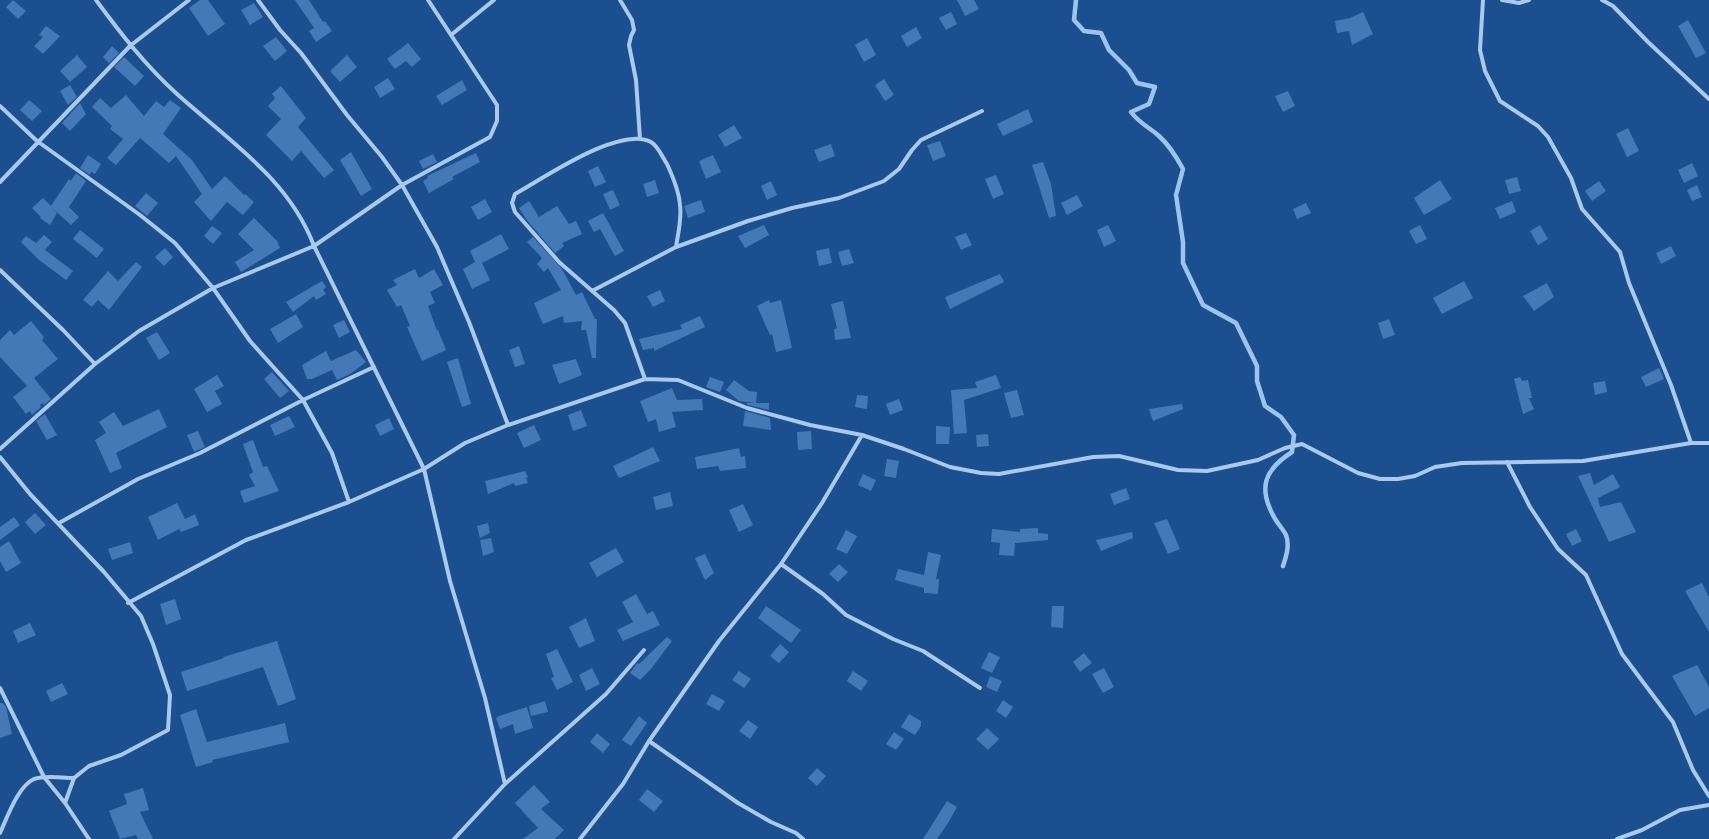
<svg xmlns="http://www.w3.org/2000/svg" width="1709" height="839" viewBox="0 0 1709 839" font-family="Raleway,sans-serif">
	<style>
		.lines { fill: none; stroke-linecap: round; stroke-linejoin: round }
		.stream { stroke: #9cc4f0; stroke-width: 4.5 }
		.building { fill: #4478b7 }
		.minor { stroke: #a9c9ee; stroke-width: 4 }
	</style>
	<rect width="100%" height="100%" fill="#1b4f8f"/>
	<g class="lines">
		<!-- stream -->
		<path class="stream" d="M1076 0 1074 20 1084 31 1101 33 1109 50 1129 70 1137 83 1155 87 1149 104 1131 112C1141 125 1148 126 1159 136 1170 146 1176 156 1183 169L1176 195 1183 242V263L1203 305 1236 323 1257 366V381L1265 406 1281 417 1294 435 1292 452C1264 470 1258 488 1274 517 1277 523 1283 529 1286 535 1290 545 1286 557 1283 566"/>
	</g>
	<!-- building -->
	<path class="building" d="M13 0 26 11 18 19 6 7Z
		M200 0H208L225 24 208 36 189 8Z
		M295 0H309L323 22 325 21 332 31 316 42 309 31 314 28Z
		M957 0H974L979 9 965 16Z
		M254 3 263 17 250 25 241 10Z
		M951 12 957 24 946 30 939 18Z
		M1363 12 1373 34 1352 45 1349 31 1337 33 1335 21 1350 18Z
		M1688 20 1706 53 1696 58 1678 26Z
		M46 26 60 36 43 54 34 46 43 37 39 35Z
		M916 27 922 38 907 47 901 36Z
		M276 37 287 51 275 61 263 46Z
		M867 38 876 55 864 62 855 45Z
		M408 43 421 59 412 67 406 61 395 69 387 59Z
		M112 46 119 53 109 63 103 57Z
		M77 55 87 67 70 82 60 71Z
		M347 55 357 67 340 82 330 71Z
		M124 57 144 76 135 86 114 67Z
		M388 78 395 89 380 98 374 87Z
		M884 79 894 95 885 101 875 85Z
		M462 80 467 90 442 105 436 96Z
		M70 85 77 97 68 105 60 91Z
		M281 86 306 118 298 127 334 170 324 178 301 151 292 161 266 135 281 119 268 106 275 98 272 94Z
		M1288 91 1295 106 1283 112 1275 96Z
		M126 95 144 116 156 101 164 107 170 100 181 108 163 134 192 160 212 189 225 176 244 195 245 194 254 202 243 215 227 202 211 221 194 202 202 194 176 156 169 163 140 138 116 165 107 158 123 139 110 129 112 126 92 107 100 98 111 108Z
		M29 100 42 111 32 121 20 110Z
		M80 103 86 114 70 131 62 123Z
		M1028 109 1033 122 1003 136 997 124Z
		M734 125 742 138 725 147 718 135Z
		M1628 128 1639 151 1627 157 1616 134Z
		M940 141 946 156 933 161 927 145Z
		M831 144 835 156 819 162 814 150Z
		M351 152 372 189 361 196 340 160Z
		M476 153 480 162 452 177 454 179 429 193 423 181 428 178 427 176Z
		M433 154 437 162 423 169 419 161Z
		M88 155 101 164 95 174 91 172 90 175 80 168Z
		M713 155 721 172 706 179 699 161Z
		M1043 162 1051 184 1056 216 1049 218 1032 165Z
		M1692 163 1698 176 1684 183 1678 170Z
		M598 166 606 182 595 187 588 171Z
		M76 173 86 181 69 207 79 217 71 225 52 208 57 213 50 225 40 218 41 217 32 208 43 198 51 206 69 179 71 181Z
		M996 175 1004 194 993 199 985 179Z
		M1517 177 1521 191 1509 194 1505 180Z
		M655 180 659 193 647 197 643 184Z
		M1440 180 1452 199 1424 215 1414 198Z
		M771 181 777 195 767 200 761 186Z
		M1599 181 1606 191 1592 201 1585 191Z
		M1697 185 1702 197 1692 201 1687 190Z
		M613 190 620 205 610 210 603 194Z
		M146 193 158 203 147 216 135 206Z
		M1077 195 1083 206 1067 215 1061 203Z
		M485 199 492 212 478 220 471 207Z
		M701 200 705 212 688 218 684 206Z
		M529 201 539 217 557 206 569 224 576 221 582 234 562 243 564 246 555 253 526 219 519 208Z
		M1512 201 1516 212 1500 219 1495 208Z
		M1306 203 1311 213 1297 219 1293 209Z
		M603 213 624 251 615 256 600 229 594 232 588 221Z
		M254 218 277 241 280 248 241 272 235 262 254 250 238 234Z
		M764 225 769 235 745 248 738 236Z
		M1108 225 1116 241 1104 247 1097 230Z
		M1420 225 1427 239 1416 244 1409 231Z
		M1540 225 1548 239 1538 245 1530 231Z
		M212 226 222 233 213 244 204 236Z
		M80 230 104 249 97 258 73 239Z
		M966 233 972 245 961 250 955 237Z
		M501 234 509 249 482 263 490 280 472 289 463 269 475 262 470 251Z
		M44 235 52 242 45 250 73 271 66 280 39 260 21 242 26 236 36 243Z
		M533 237 562 269 576 295 582 292 595 319H597L596 358H592L586 330H581L582 321 564 323 563 316 543 324 534 303 561 290 548 268 544 272 537 264 542 258 527 242Z
		M1671 246 1676 256 1661 264 1656 253Z
		M165 248 173 257 164 266 155 257Z
		M829 248 832 263 819 266 816 251Z
		M849 249 854 263 842 266 838 252Z
		M136 262 142 267 109 310 98 300 92 307 83 300 108 271 118 281Z
		M415 269 419 278 434 269 443 285 430 292 435 303 428 306 437 331 438 330 446 350 422 361 407 327 410 326 401 305 397 307 387 290 397 285 393 280Z
		M1000 274 1004 282 950 309 945 297Z
		M322 281 326 287 323 290 326 294 316 300 314 296 293 312 286 302Z
		M1464 281 1473 298 1442 314 1433 298Z
		M1547 283 1554 297 1534 311 1523 296Z
		M660 290 665 301 653 307 647 296Z
		M769 300 770 303 781 300 792 348 776 352 772 334 770 335 757 306Z
		M843 301 851 338 835 340 834 329 837 328 831 304Z
		M296 314 303 327 278 343 270 329Z
		M700 316 705 327 654 351V348L643 350 639 339 682 329 680 325Z
		M1389 319 1395 335 1383 339 1378 323Z
		M344 320 350 332 339 338 333 325Z
		M31 321 44 337 42 340 58 359 34 378 51 399 44 405 43 403 40 405 41 407 32 415 30 411 26 414 13 397 27 386 0 357V340L10 330 14 335Z
		M157 332 170 353 159 360 146 338Z
		M519 346 525 364 515 367 509 350Z
		M356 350 366 362 350 374 337 380 332 370 312 379H307L302 365 326 351 331 361Z
		M458 358 471 404 462 407 447 362Z
		M576 359 582 375 559 384 552 365Z
		M1659 368 1664 379 1646 387 1641 377Z
		M272 372 289 391 280 398 264 379Z
		M217 375 224 386 215 391 222 404 207 412 194 389Z
		M996 375 1001 388 964 400 967 433 954 434 951 390 977 388 975 382Z
		M710 377 724 382 720 392 706 387Z
		M1520 377 1522 381 1528 380 1532 398H1529L1534 409 1523 414 1514 379Z
		M734 380 749 391 757 392 756 403 739 401 726 390Z
		M1605 381 1607 392 1595 395 1593 383Z
		M672 388 677 400 702 399 703 410 672 412 676 427 659 432 656 419 648 422 640 401Z
		M1017 390 1024 415 1011 418 1004 393Z
		M857 395 868 396 867 409 855 407Z
		M899 399 903 410 890 415 886 404Z
		M746 403H769V410L748 405Z
		M1182 404 1183 409 1153 421 1149 409Z
		M159 409 167 427 116 453 122 468 110 473 95 440 106 433 99 422 114 412 123 426Z
		M581 410 587 426 573 431 568 415Z
		M745 411 770 418 771 430 743 426Z
		M45 414 57 435 47 440 36 421Z
		M289 416 295 427 275 436 270 425Z
		M389 418 394 429 380 436 375 425Z
		M534 425 541 440 524 448 517 433Z
		M936 426 950 427 949 444H936Z
		M198 431 205 447 194 452 187 435Z
		M811 431 812 449 798 450 797 432Z
		M988 434 989 446 977 447 976 435Z
		M253 440 263 467 267 466 279 491 244 503 240 491 255 486 249 475 253 472 243 444Z
		M653 447 660 461 619 478 613 466Z
		M739 448 741 457 745 456 746 468 720 471 718 466 697 469 695 457Z
		M887 459 899 461 896 478 884 476Z
		M525 471 528 477 526 478 528 483 515 486 514 483 488 494 485 481Z
		M1590 473 1594 485 1613 474 1620 487 1598 498 1600 507 1621 502 1636 532 1609 542 1578 476Z
		M863 474 876 480 871 491 858 485Z
		M1126 488 1130 499 1114 505 1110 494Z
		M670 492 673 506 656 510 653 497Z
		M177 503 185 519 195 514 199 525 181 532 179 529 158 540 148 517Z
		M743 504 753 525 739 532 729 510Z
		M35 513 46 525 35 534 25 522Z
		M14 517 20 525 0 540V527Z
		M1167 519 1180 549 1168 554 1154 523Z
		M488 523 490 533 480 538 477 526Z
		M1038 528V533L1048 534V540L1015 543 1014 556 999 555 1000 543 991 542 992 529 1020 532V529Z
		M1576 529 1582 541 1572 546 1566 534Z
		M846 530 857 536 847 554 836 549Z
		M1132 532 1133 538 1101 551 1096 540Z
		M491 538 494 552 483 556 480 540Z
		M9 541 21 563 6 572 0 561V547Z
		M130 542 133 553 112 560 108 549Z
		M616 548 624 562 597 577 589 563Z
		M928 552 941 555 936 579H939L938 594 924 593V588L895 580 898 569 924 575Z
		M705 554 714 573 705 580 695 558Z
		M839 564 848 572 838 582 829 574Z
		M1702 583 1709 597V632L1685 591Z
		M636 594 647 614 653 611 660 625 623 641 617 630 633 622 622 602Z
		M175 599 181 619 166 625 160 604Z
		M766 606 801 630 791 643 758 618Z
		M1052 606H1064L1063 628 1051 627Z
		M586 618 595 641 579 648 569 627Z
		M30 623 36 635 18 643 13 631Z
		M667 637 672 641 651 669 640 680 630 673 637 663 639 664Z
		M277 641 296 699 278 706 263 667 187 691 181 672 224 658 223 657Z
		M780 644 789 652 779 663 770 656Z
		M557 649 573 682 557 690 551 678 554 677 546 654Z
		M989 652 1000 657 992 673 981 668Z
		M1084 653 1092 663 1080 672 1073 662Z
		M1697 665 1709 687V708L1695 716 1672 676Z
		M592 668 600 684 586 691 579 675Z
		M1104 668 1114 687 1103 693 1092 674Z
		M739 671 751 679 744 688 732 680Z
		M853 671 868 681 861 691 847 681Z
		M990 676 1002 681 997 692 986 687Z
		M62 683 68 694 51 702 46 691Z
		M712 694 725 701 719 711 706 704Z
		M1003 700 1013 707 1006 718 996 711Z
		M545 701 548 712 531 716 529 706Z
		M0 703H3L6 707 12 734 0 738Z
		M527 707 533 728 515 734 513 724 500 729 496 718 499 716Z
		M196 709 207 742 285 723 289 742 212 760 213 762 196 767 180 715Z
		M909 714 921 721V726L915 735 901 727Z
		M639 716 647 723 631 746 622 740Z
		M748 720 758 727 750 739 739 731Z
		M987 728 999 739 988 750 976 739Z
		M894 732 904 739 896 750 886 744Z
		M597 733 610 744 603 753 590 742Z
		M817 768 826 776 817 786 808 778Z
		M534 785 550 802 541 809 564 830 555 839H523L538 828 515 803Z
		M143 788 149 810 140 812 153 839H138L136 835 120 839 109 811 127 804 124 794Z
		M647 789 663 801 654 812 639 800Z
		M947 801 957 807 948 823 937 839H923Z"/>
	<g class="lines">
		<!-- minor -->
		<path class="minor" d="M96 0C121 34 146 66 177 94 228 140 289 179 314 246L424 469 450 581 485 698 505 784
			M258 0 280 30 301 53 347 115 382 157 402 185 437 247 469 322 508 425
			M620 0 632 20 634 30 631 36 629 45 636 80 640 139
			M1483 0 1480 50 1485 71 1500 101 1538 126 1548 137 1571 178 1582 209 1620 252 1629 283 1671 385 1691 443
			M1502 0 1519 3 1529 0
			M1602 0 1613 6 1648 42 1709 99
			M451 35 494 0
			M0 106 37 141 140 215 175 243 213 288 250 341 303 400 332 453 349 502
			M0 182 130 46 189 0
			M0 270 63 330 95 364
			M592 291 676 247 748 221 792 208 839 198 884 181 899 169 912 150 921 140 982 111
			M645 379 625 323 614 310 559 262 515 212 512 203 515 194C544 178 620 125 651 142 658 146 663 158 667 164 673 177 679 191 680 205 682 218 678 234 676 247
			M0 449 95 364 139 331 213 288 314 246 402 185 490 137 497 121V105L428 0
			M0 457 30 494 104 572 141 616 153 644 170 695 168 730 121 755 89 766 74 778 65 803 89 839
			M1507 462 1530 507 1558 549 1586 575 1622 654 1673 722 1693 770 1709 796
			M59 523 138 479 200 453 303 400 374 367
			M781 564 823 594 846 615 893 639 923 651 980 688
			M128 603 246 540 349 502 424 469 465 443 508 425 645 379 678 380 747 408 810 425 862 435 904 449 950 467 981 473 999 474 1093 457 1119 456 1178 470 1207 471 1258 460 1285 448 1302 444 1358 473 1380 479H1398L1415 476 1435 467 1462 463 1583 461 1691 443H1709
			M0 688 44 777 65 803
			M649 741 738 803 771 822 796 833 803 839
			M0 833C7 818 18 786 34 779 46 775 62 778 74 778
			M454 839 505 784 606 694 644 650
			M580 839 623 784 649 741 719 641 781 564 822 503 862 435
			M1617 839 1642 830 1680 810 1709 805"/>
	</g>
</svg>
